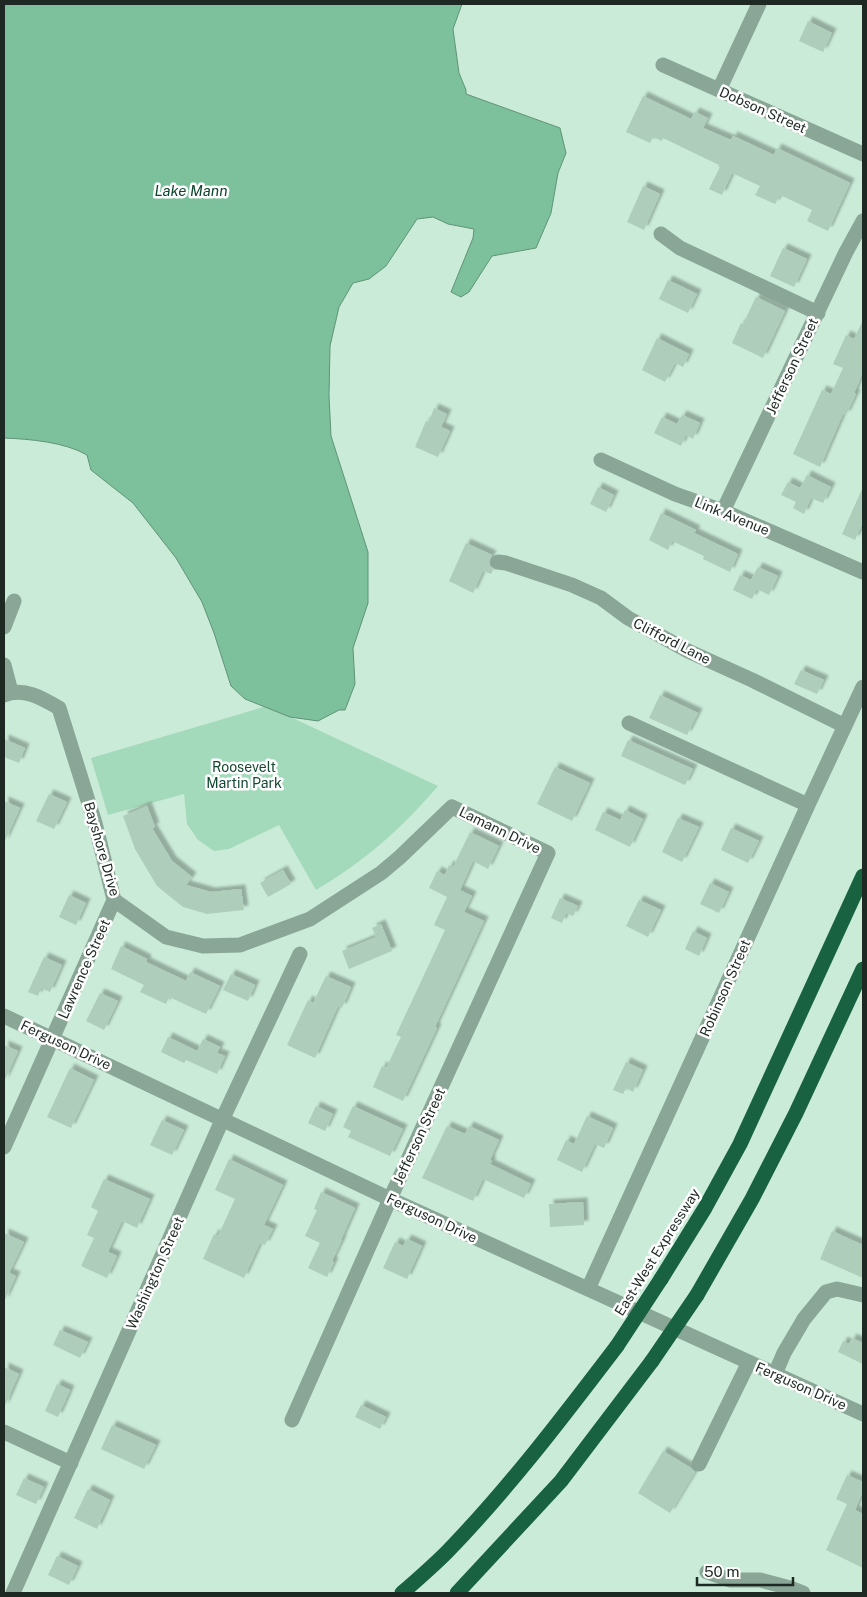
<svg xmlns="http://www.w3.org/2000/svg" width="867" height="1597" viewBox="0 0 867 1597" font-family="'Public Sans',sans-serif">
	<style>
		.green { fill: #a4dabc }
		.water { fill: #7cc19c; stroke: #609377 }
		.building { fill: #aecebb; filter: url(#shadow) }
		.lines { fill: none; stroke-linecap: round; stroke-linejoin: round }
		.minor { stroke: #8aa696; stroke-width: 15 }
		.highway { stroke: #186241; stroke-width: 15 }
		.highway-bridge { stroke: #186241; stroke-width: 15 }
		.labels { text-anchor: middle; stroke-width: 5; stroke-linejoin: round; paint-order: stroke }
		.street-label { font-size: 14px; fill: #1d2922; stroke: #fff }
		.park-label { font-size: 14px; fill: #124930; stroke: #fff }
		.water-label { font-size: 15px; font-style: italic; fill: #0d452d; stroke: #fff }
	</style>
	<defs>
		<filter id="shadow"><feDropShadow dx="4.5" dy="-4.5" stdDeviation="1" flood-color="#0004"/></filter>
	</defs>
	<rect width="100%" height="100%" fill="#caebd8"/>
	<!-- green -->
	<path class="green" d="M267 706 438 786C402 828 365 861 316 890L279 825 229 849 214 851 198 840 187 824 184 794 108 815 91 758Z"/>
	<!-- water -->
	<path class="water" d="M4 4H462L453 29 459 73 466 90V94L560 128 566 153 558 173 551 213 536 248 492 256 469 292 461 297 451 292 473 238 474 229 448 224 433 217 417 219 386 266 369 279 353 283 339 307 330 346 329 396 331 436 368 552V603L353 648 355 684 345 710H339L318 721 290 717 245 699 231 686 214 633 202 602 176 558 133 503 91 470 87 455C65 442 29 439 4 438Z"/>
	<!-- building -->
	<path class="building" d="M808 21 832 33 823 52 799 41Z
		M643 96 691 119 695 112 708 118 703 128 731 140 733 136 774 155 777 148 850 183 828 231 807 221 812 210 780 195 775 204 755 195 760 186 732 173 722 195 709 189 720 167H718L719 165 663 138 662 141 653 137 650 143 626 132Z
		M643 186 660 194 644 230 627 222Z
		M783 248 807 259 794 287 770 276Z
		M668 280 697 294 688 313 659 299Z
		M756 297 785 311 763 358 732 343 741 323 743 324Z
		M863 320V372L854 393 856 394 846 415 843 414 820 467 793 454 822 390 831 394 843 368 833 364 846 335 854 339Z
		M657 338 689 354 683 367 675 363 665 382 642 370Z
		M434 408 447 414 441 427 450 431 438 457 415 447 426 421 429 422Z
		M682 415 700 423 693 439 686 435 681 446 654 433 662 417 677 424Z
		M807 475 831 487 823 503 811 498 804 514 793 508 796 502 781 495 788 482 800 488Z
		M598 487 614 495 606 512 590 504Z
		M863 487V522L855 540 842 534Z
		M661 513 696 530 694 533 738 554 730 572 703 559 704 556 672 541 668 550 649 540Z
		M466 543 492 555 489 561 490 566 493 570 491 574 483 571 473 593 449 581Z
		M758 567 778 576 769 595 757 589 752 599 733 590 740 575 751 580Z
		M801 670 824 680 817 694 794 684Z
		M660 695 698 713 687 735 649 718Z
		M4 739 25 748 19 763 4 757Z
		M628 740 693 769 685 785 621 756Z
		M555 767 590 783 572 821 537 804Z
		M49 794 67 802 54 829 36 821Z
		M4 801 20 808 4 843Z
		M147 806 155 827 152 828 172 861 192 877 186 885 211 892 241 889 244 910 207 914 183 907 157 886 135 849 123 816Z
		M625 810 643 819 630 847 595 830 603 812 620 820Z
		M678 818 699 827 682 862 662 852Z
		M731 828 759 841 748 863 721 850Z
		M470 832 499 846 488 869 473 861 460 890 472 896 464 912 484 921 435 1027 437 1028 403 1101 373 1087 382 1066 386 1068 401 1037 396 1035 445 930 434 925 447 897 429 888 437 871 445 875 449 865 453 867Z
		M283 870 291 884 268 897 260 883Z
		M710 883 729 892 719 913 700 904Z
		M69 895 86 903 76 925 59 917Z
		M560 898 578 906 573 916 566 913 562 923 551 918Z
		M639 900 661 910 648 937 626 926Z
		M381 924 392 951 349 969 342 951 376 937 372 928Z
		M693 931 707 938 699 956 685 949Z
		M121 946 147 959 146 962 186 981 190 972 220 986 206 1014 169 997 166 1004 140 992 144 985 111 969Z
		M44 957 62 965 50 992 41 988 38 996 28 992Z
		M231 974 255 985 248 1001 223 990Z
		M326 976 351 987 342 1008 338 1006 315 1058 287 1045 308 1000 313 1003Z
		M100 993 118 1001 104 1030 86 1021Z
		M168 1037 197 1051 203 1039 220 1047 217 1053 225 1056 217 1074 186 1060 184 1063 161 1052Z
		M4 1045 18 1051 4 1082Z
		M626 1062 643 1070 633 1092 626 1088 623 1094 613 1090Z
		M70 1068 94 1080 71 1128 47 1117Z
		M316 1106 333 1114 325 1131 308 1123Z
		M353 1106 403 1129 390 1156 348 1137 351 1131 343 1127Z
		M587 1116 613 1128 604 1148 595 1144 582 1172 557 1160 566 1140 574 1144Z
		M162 1120 184 1130 172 1155 150 1145Z
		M447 1126 465 1134 469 1126 499 1140 490 1160 492 1161 490 1164 531 1184 524 1198 483 1179 473 1201 422 1178Z
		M229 1159 283 1185 264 1225 273 1229 265 1245 260 1243 244 1278 203 1259 214 1234 218 1236 235 1199 215 1190Z
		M104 1179 150 1199 137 1228 122 1221 108 1252 117 1256 107 1278 81 1266 94 1238 87 1235 98 1211 91 1207Z
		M321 1192 355 1208 341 1240H342L332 1261 334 1262 327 1277 308 1268 320 1243 305 1236 317 1210 314 1209Z
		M583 1202 584 1225 550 1227 549 1204Z
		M832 1231 863 1245V1278L820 1259Z
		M4 1233 24 1242 9 1273 16 1276 4 1302Z
		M407 1239 422 1246 407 1279 383 1268 395 1242 403 1246Z
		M60 1330 88 1342 80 1358 53 1345Z
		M852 1338 863 1343V1364L838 1352 843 1341 849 1344Z
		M4 1367 19 1374 4 1408Z
		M57 1384 70 1390 58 1417 45 1411Z
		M361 1405 386 1417 380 1429 355 1417Z
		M112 1425 156 1445 144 1469 101 1449Z
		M663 1451 691 1468 695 1472 670 1513 638 1493Z
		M847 1475 863 1482V1491L855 1510 863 1514V1568L826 1550 847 1504 836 1499Z
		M24 1478 44 1487 36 1504 16 1495Z
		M88 1489 110 1500 97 1529 74 1518Z
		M57 1556 78 1566 69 1585 48 1575Z"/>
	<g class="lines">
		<!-- minor -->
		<path class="minor" d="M663 65 863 154
			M719 90 759 4
			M661 234 680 248 818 313
			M601 460 675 494 723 511 863 572
			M723 511 846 252 863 221
			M498 562 506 563 572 585 601 598 628 618 688 651 752 680 845 726
			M4 627 14 601
			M4 665 11 692
			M4 695C24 687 42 698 59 708L95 823 114 900 166 937 203 946 240 945 310 919 381 873 400 857 452 807 548 853 390 1199 292 1420
			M629 723 808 805
			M4 1016 390 1199 863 1414
			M4 1147 114 900
			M588 1289 808 805 863 687
			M775 1374 784 1353 804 1319 826 1292 837 1289 863 1295
			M4 1432 71 1463
			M699 1464 749 1362
			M707 1572 730 1580H760L790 1588 803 1593
			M13 1593 223 1118 300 954"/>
		<!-- highway -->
		<path class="highway" d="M661 1279 705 1208 740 1144 863 876
			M697 1295 752 1199 796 1113 863 969
			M402 1593C417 1580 433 1566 447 1552 509 1488 563 1417 617 1346
			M457 1593 561 1481 652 1361"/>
		<!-- highway-bridge -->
		<path class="highway-bridge" d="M617 1346 661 1279
			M652 1361 697 1295"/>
	</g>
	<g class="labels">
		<!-- street labels -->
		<g class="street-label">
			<text transform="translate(763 110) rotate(24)" y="5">Dobson Street</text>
			<text transform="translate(792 366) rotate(-65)" y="5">Jefferson Street</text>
			<text transform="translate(732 516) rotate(22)" y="5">Link Avenue</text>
			<text transform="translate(672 641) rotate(27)" y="5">Clifford Lane</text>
			<text transform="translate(500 830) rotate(26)" y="5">Lamann Drive</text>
			<text transform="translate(102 849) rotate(74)" y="5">Bayshore Drive</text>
			<text transform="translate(84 969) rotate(-66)" y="5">Lawrence Street</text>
			<text transform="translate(725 988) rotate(-66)" y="5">Robinson Street</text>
			<text transform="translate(66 1045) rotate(25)" y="5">Ferguson Drive</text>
			<text transform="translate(419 1136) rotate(-65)" y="5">Jefferson Street</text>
			<text transform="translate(432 1218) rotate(25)" y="5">Ferguson Drive</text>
			<text transform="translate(657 1252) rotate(-58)" y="5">East-West Expressway</text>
			<text transform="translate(155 1273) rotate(-66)" y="5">Washington Street</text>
			<text transform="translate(801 1386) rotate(24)" y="5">Ferguson Drive</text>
		</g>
		<!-- park labels -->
		<g class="park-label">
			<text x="244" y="772">Roosevelt<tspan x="244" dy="16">Martin Park</tspan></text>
		</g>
		<!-- water labels -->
		<g class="water-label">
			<text x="191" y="196">Lake Mann</text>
		</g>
	</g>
	<!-- border -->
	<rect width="867" height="1597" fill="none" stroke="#1d2922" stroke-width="10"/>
	<!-- scale -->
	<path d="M697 1577v8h96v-8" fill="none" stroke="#1d2922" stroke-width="2.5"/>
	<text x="704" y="1577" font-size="15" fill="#1d2922" stroke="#ffffff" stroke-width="4" paint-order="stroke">50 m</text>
</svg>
